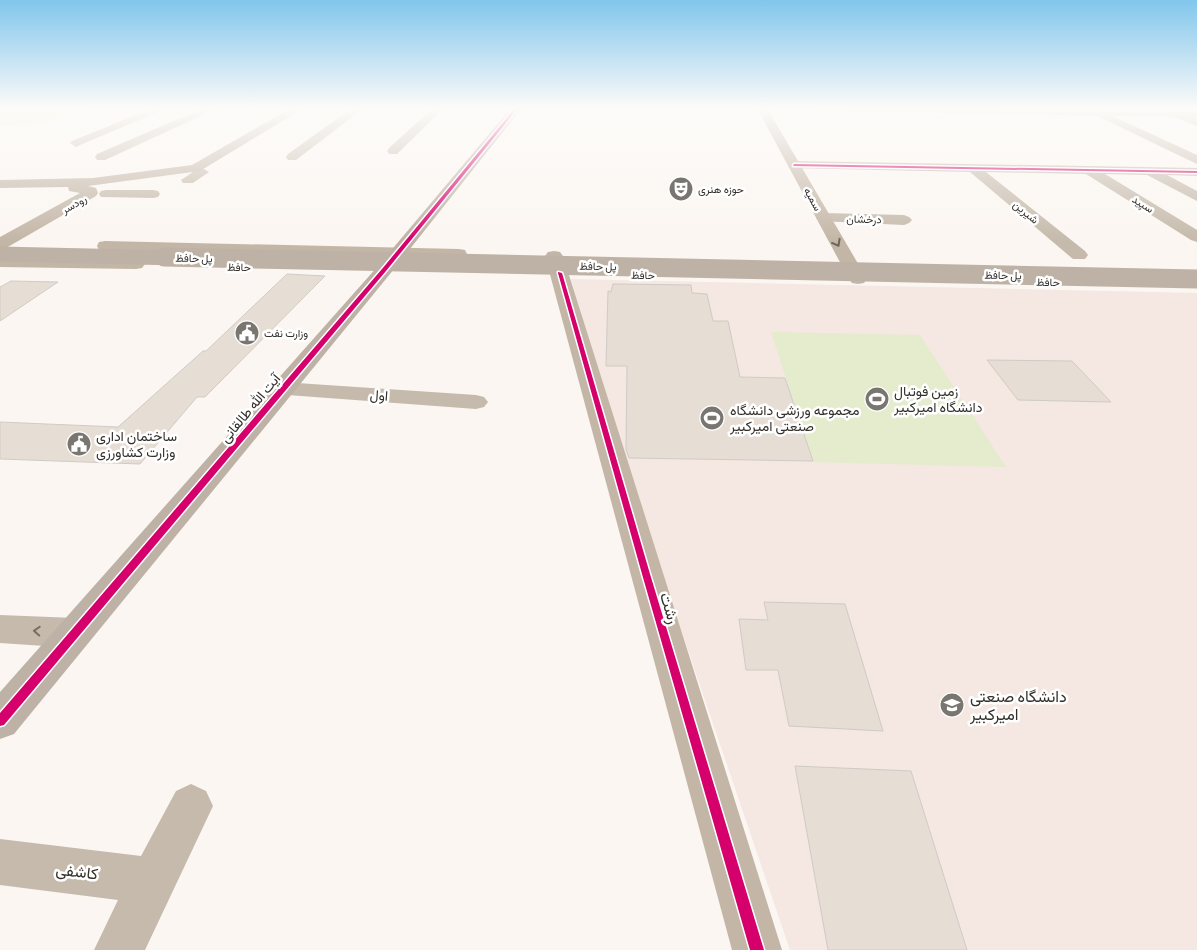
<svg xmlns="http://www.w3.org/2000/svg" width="1197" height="950" viewBox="0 0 1197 950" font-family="'PT Sans Narrow',Vazirmatn,sans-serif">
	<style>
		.education { fill: #f5e7e1 }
		.green { fill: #e4eccd }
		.building { fill: #e6ddd4; stroke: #cfcbc6 }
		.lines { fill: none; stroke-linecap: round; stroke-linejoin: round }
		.street { fill: #c5baab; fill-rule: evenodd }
		.secondary { fill: #c3b6a6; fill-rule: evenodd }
		.primary { fill: #bdb2a5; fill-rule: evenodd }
		.primary-bridge-far1 { stroke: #bdb2a5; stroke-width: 15 }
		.primary-bridge { stroke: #bdb2a5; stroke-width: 19 }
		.cycleway-casing { stroke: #fff; stroke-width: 3 }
		.cycleway { fill: #d6006c; fill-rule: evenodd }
		.oneway { stroke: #6d665c }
		.oneway2 { stroke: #756e65 }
		.labels { text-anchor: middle; stroke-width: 5; stroke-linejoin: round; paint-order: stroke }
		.far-poi-label { font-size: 11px; fill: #33302b; stroke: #fff; text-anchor: start }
		.far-street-label { font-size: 11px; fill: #33302b; stroke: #fff }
		.poi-label { font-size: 14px; fill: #33302b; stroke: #fff; text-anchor: start }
		.street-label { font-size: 14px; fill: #33302b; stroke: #fff }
		.near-street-label { font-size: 16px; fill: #33302b; stroke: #fff }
		.near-poi-label { font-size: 16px; fill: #33302b; stroke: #fff; text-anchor: start }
	</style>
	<rect width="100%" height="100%" fill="#fbf6f1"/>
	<!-- education -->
	<path class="education" d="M571 279 1197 293V950H790L623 459Z"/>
	<!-- green -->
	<path class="green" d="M0 108H99C74 118 27 126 0 125Z
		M771 332 920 335 1006 467 813 462Z"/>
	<!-- building -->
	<path class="building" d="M287 274 325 276 205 397H197L140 464 0 459V422L118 427 203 351H206Z
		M11 281 58 282 0 321V287Z
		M613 284 691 285 692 293 707 294 713 321H728L740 377 785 378 813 461 629 458 626 449 627 366H606L608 291 611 292Z
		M987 360 1072 361 1111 402 1018 400Z
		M764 602 845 604 883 731 789 726 778 670H746L739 619 768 620Z
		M795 766 911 771 967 950H828Z"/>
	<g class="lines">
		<!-- street -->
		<path class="street" d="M153 108H168L80 145 76 147 70 143 72 141Z
			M204 108H218L105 160H97L95 157 97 154Z
			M352 108H364L296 160H288L286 157 288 154Z
			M433 108H444L397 154H389L387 151 389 148Z
			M1097 109 1197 155V164L1093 114 1092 112 1093 110Z
			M1173 110 1197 119V126L1169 115 1168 113Z
			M794 161 1197 168V176L1167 175 1197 191V201L1147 175 1105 174 1197 230V242L1191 240 1086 174 986 172 1085 251 1088 255 1085 259H1073L970 172 789 168 788 165 789 162Z
			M195 164 209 172 193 183H183L181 180 193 172 189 168Z
			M106 190H153L158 191 160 194 158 197 153 198 101 197 99 194 101 191Z
			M824 213 904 215 909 217 912 220 909 223 904 225 819 221 816 218 819 215Z
			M282 382 476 395 484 397 488 402 484 407 476 409 274 394 270 389 274 384Z
			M0 615 75 618 87 623 93 633 87 643 75 648 0 643Z
			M191 784 206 791 213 806 145 950H94L118 900 0 885V839L141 856 176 791Z"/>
		<!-- secondary -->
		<path class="secondary" d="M291 108H304L200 171 88 186 96 188 98 193 96 196 6 248 0 249V237L80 193 69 191 68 187 0 188V180L93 178 192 165Z
			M757 108H767L867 279 864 283 858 284 852 283 849 279Z
			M808 108 1197 111V117L813 111Z
			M105 241 459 249 465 250 467 254 465 258 459 259 99 250 97 246 99 242Z
			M554 251 560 252 563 256 782 950H732L545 256 548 252Z
			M0 257 136 259 142 260 145 264 142 268 136 269 0 267Z"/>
		<!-- primary -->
		<path class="primary" d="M511 108H522L390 274 14 734 0 739V692L378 266Z"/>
		<!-- primary-bridge-far1 -->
		<path class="primary-bridge-far1" d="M0 254 224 259"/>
		<!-- primary-bridge -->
		<path class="primary-bridge" d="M164 257 1197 279"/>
		<defs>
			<path id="cycleway" d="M515 108H518L386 271 4 725 0 726V713L382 269Z
				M794 164 1197 171V173L793 166Z
				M558 272 562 273 650 574 764 950H750L642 574 558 273Z"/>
		</defs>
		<!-- cycleway casing -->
		<use href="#cycleway" class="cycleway-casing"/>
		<!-- cycleway -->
		<use href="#cycleway" class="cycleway"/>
	</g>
	<!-- one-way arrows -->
	<defs><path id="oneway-chevron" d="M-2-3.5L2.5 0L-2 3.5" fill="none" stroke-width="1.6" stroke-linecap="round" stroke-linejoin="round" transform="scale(1.25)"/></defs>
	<use class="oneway" href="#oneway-chevron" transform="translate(837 243) rotate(61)"/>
	<use class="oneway2" href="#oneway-chevron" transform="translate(37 631) rotate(-177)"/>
	<!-- sky -->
	<linearGradient id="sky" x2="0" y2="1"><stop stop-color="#81c6ec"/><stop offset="0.45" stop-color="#fdfbf9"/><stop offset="1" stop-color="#fdfbf9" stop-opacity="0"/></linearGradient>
	<rect width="1197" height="241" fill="url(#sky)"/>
	<!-- icons -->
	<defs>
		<symbol id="theatre-disc" viewBox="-11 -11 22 22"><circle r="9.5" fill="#797570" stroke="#fff"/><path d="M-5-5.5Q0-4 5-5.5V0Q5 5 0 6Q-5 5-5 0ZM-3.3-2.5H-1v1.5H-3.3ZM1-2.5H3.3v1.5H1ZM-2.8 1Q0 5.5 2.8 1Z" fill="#fff"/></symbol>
		<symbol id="civic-disc" viewBox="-11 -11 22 22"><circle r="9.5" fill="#797570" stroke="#fff"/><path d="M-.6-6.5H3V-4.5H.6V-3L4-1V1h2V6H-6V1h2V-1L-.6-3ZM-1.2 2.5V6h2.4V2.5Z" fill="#fff"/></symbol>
		<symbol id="stadium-disc" viewBox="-11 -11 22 22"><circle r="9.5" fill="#797570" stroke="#fff"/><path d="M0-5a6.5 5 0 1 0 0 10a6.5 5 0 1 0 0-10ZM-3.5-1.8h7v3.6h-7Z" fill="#fff"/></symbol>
		<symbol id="university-disc" viewBox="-11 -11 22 22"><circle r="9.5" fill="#797570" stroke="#fff"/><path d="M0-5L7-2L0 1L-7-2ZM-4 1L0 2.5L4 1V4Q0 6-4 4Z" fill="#fff"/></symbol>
	</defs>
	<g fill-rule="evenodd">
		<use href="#theatre-disc" x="667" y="175" width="28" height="28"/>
		<use href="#civic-disc" x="233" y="319" width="28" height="28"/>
		<use href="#stadium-disc" x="863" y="385" width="28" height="28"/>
		<use href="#stadium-disc" x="698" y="404" width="28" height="28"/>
		<use href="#civic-disc" x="65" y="430" width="28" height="28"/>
		<use href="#university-disc" x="938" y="691" width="28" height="28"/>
	</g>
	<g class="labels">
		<!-- far-poi labels -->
		<g class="far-poi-label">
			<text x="698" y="193">حوزه هنری</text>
			<text x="264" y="337">وزارت نفت</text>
		</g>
		<!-- far-street labels -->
		<g class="far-street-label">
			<text transform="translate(813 199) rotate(61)" y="4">سمیه</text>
			<text transform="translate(74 204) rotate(-29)" y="4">رودسر</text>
			<text transform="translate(1143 204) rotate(32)" y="4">سپید</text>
			<text transform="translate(1026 212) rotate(40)" y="4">شیرین</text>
			<text transform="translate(864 219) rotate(1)" y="4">درخشان</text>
			<text transform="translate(194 258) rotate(1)" y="4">پل حافظ</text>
			<text transform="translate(598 266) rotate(1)" y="4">پل حافظ</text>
			<text transform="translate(239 267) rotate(1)" y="4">حافظ</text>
			<text transform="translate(643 275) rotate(1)" y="4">حافظ</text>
			<text transform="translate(1003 275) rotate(1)" y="4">پل حافظ</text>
			<text transform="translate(1048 282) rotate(1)" y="4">حافظ</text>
		</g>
		<!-- poi labels -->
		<g class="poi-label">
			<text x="894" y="396">زمین فوتبال<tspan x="894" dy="16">دانشگاه امیرکبیر</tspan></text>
			<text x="730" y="415">مجموعه ورزشی دانشگاه<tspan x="730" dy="16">صنعتی امیرکبیر</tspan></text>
			<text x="96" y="441">ساختمان اداری<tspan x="96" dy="16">وزارت کشاورزی</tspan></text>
		</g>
		<!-- street labels -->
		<g class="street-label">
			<text transform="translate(379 395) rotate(4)" y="5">اول</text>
			<text transform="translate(250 408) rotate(-50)" y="5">آیت الله طالقانی</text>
		</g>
		<!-- near-street labels -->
		<g class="near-street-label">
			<text transform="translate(670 608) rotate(73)" y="6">رشت</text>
			<text transform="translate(77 871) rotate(7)" y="6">کاشفی</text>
		</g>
		<!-- near-poi labels -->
		<g class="near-poi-label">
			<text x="970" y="702">دانشگاه صنعتی<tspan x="970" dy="18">امیرکبیر</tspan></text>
		</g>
	</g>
</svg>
